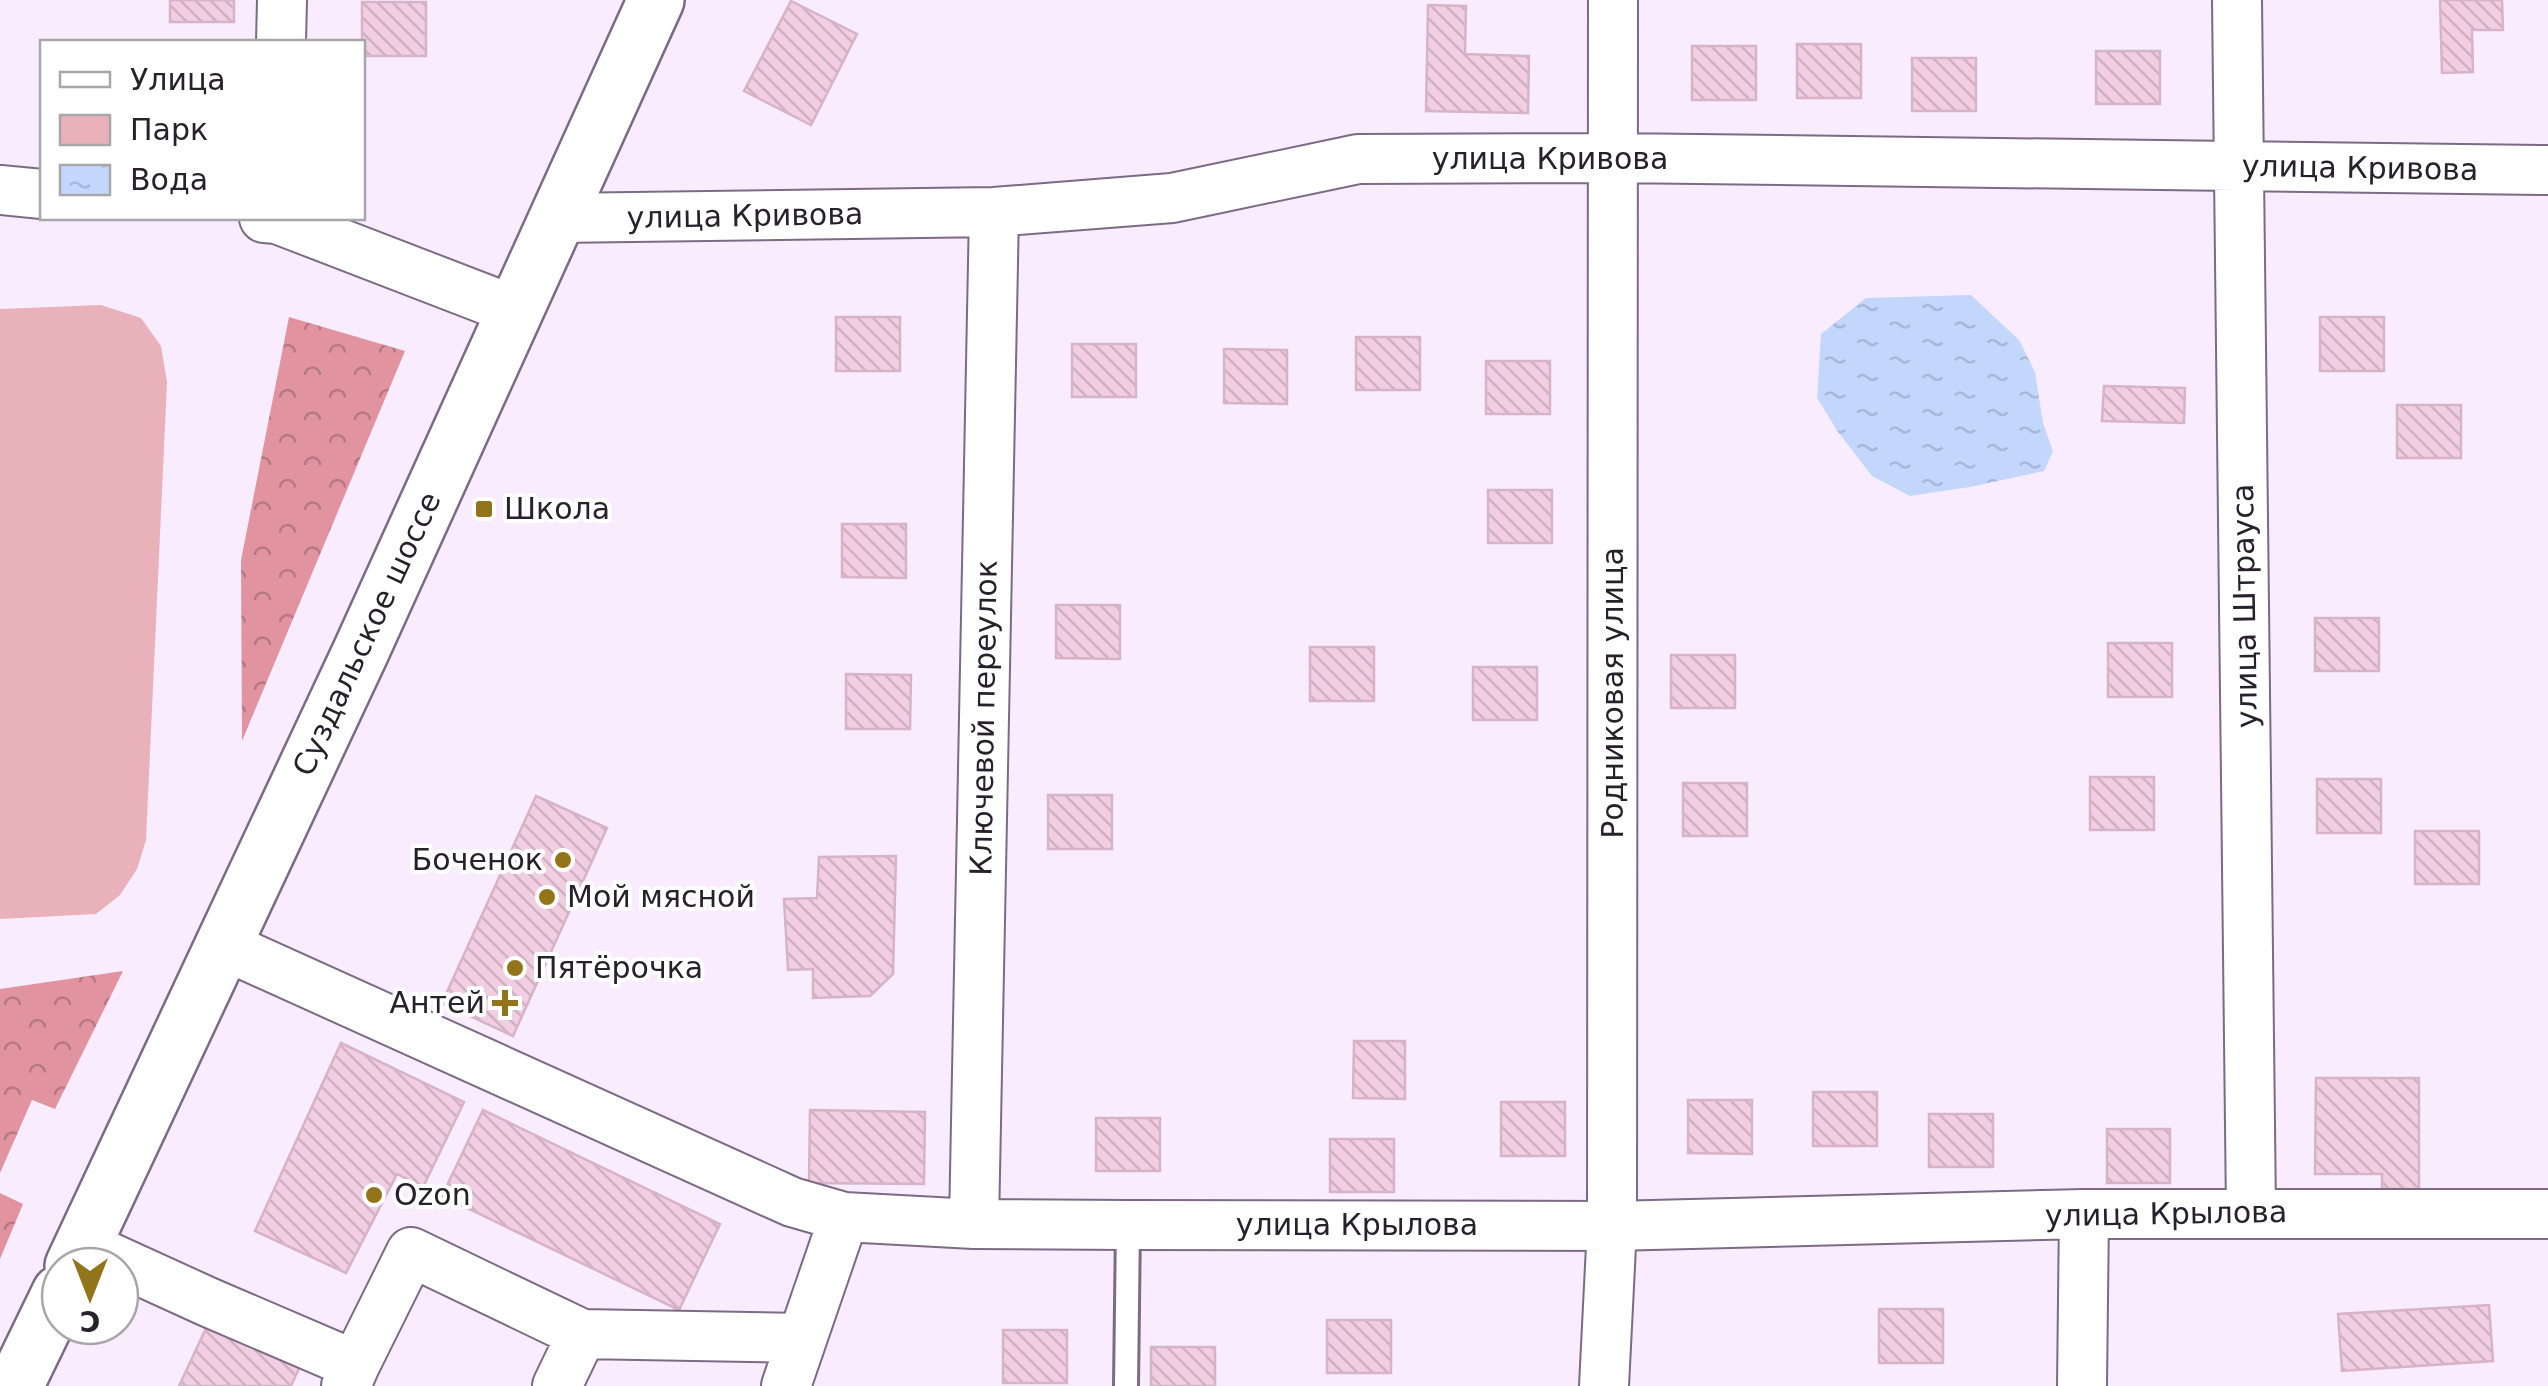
<svg xmlns="http://www.w3.org/2000/svg" width="2548" height="1386" viewBox="0 0 2548 1386" font-family="'DejaVu Sans',sans-serif">
	<style>
		.forest { fill: url(#forest-crowns) }
		.park { fill: #e9b2ba }
		.water { fill: url(#water-ripples) }
		.building { fill: url(#building-back-hatch); stroke: #d6b3c7; stroke-width: 2.5 }
		.lines { fill: none; stroke-linecap: round; stroke-linejoin: round }
		.lane-casing { stroke: #7d6a85; stroke-width: 28 }
		.street-casing { stroke: #7d6a85; stroke-width: 52 }
		.secondary-casing { stroke: #7d6a85; stroke-width: 60 }
		.lane { stroke: #fff; stroke-width: 22 }
		.street { stroke: #fff; stroke-width: 48 }
		.secondary { stroke: #fff; stroke-width: 55 }
		.poi-dot { fill: #92751b; stroke: #fff; stroke-width: 4 }
		.labels { text-anchor: middle; stroke-width: 8; stroke-linejoin: round; paint-order: stroke }
		.street-label { font-size: 30px; fill: #28202b; stroke: #fff }
		.poi-label { font-size: 30px; fill: #28202b; stroke: #fff; text-anchor: start }
	</style>
	<defs>
		<pattern id="forest-crowns" width="20" height="18" patternUnits="userSpaceOnUse" patternTransform="scale(2.5)"><rect width="20" height="18" fill="#e1949f"/><path d="M2 6a3 3 0 1 1 6 0M12 15a3 3 0 1 1 6 0" fill="none" stroke="#b67882"/></pattern>
		<pattern id="water-ripples" width="26" height="14" patternUnits="userSpaceOnUse" patternTransform="scale(2.5)"><rect width="26" height="14" fill="#c3d7fc"/><path d="M2 4q2-2 4 0t4 0M15 11q2-2 4 0t4 0" fill="none" stroke="#a8b8d8"/></pattern>
		<pattern id="building-back-hatch" width="6" height="6" patternUnits="userSpaceOnUse" patternTransform="scale(2.5)"><rect width="6" height="6" fill="#f2cee2"/><path d="M-1 5l2 2M0 0l6 6M5-1l2 2" fill="none" stroke="#d0b1c2"/></pattern>
	</defs>
	<rect width="100%" height="100%" fill="#f9ecff"/>
	<!-- forest -->
	<path class="forest" d="M289 317 405 351 242 741 241 560Z
		M123 971 55 1109 32 1100 0 1173V989Z
		M0 1193 23 1204 0 1259Z"/>
	<!-- park -->
	<path class="park" d="M101 305 141 318 161 346 167 382 146 840 137 869 120 895 96 914 0 919V309Z"/>
	<!-- water -->
	<path class="water" d="M1971 295 2019 340 2035 372 2043 423 2053 451 2044 471 1970 487 1910 496 1872 476 1838 432 1817 398 1821 334 1866 298Z"/>
	<!-- building -->
	<path class="building" d="M170 0H234V22H170Z
		M2440 0H2502L2503 30H2472L2473 72 2442 73Z
		M791 1 857 34 811 125 744 91Z
		M362 2H426V56H362Z
		M1428 5 1466 6 1465 54 1529 56 1528 113 1426 111Z
		M1797 44H1861V98H1797Z
		M1692 46H1756V100H1692Z
		M2096 51H2160V104H2096Z
		M1912 58H1976V111H1912Z
		M836 317H900V371H836Z
		M2320 317H2384V371H2320Z
		M1356 337H1420V390H1356Z
		M1072 344H1136V397H1072Z
		M1224 349 1287 350V404L1224 403Z
		M1486 361H1550V414H1486Z
		M2104 386 2185 388 2184 423 2102 421Z
		M2397 405H2461V458H2397Z
		M1488 490H1552V543H1488Z
		M842 524H906V578L842 577Z
		M1056 605H1120V659L1056 658Z
		M2315 618H2379V671H2315Z
		M2108 643H2172V697H2108Z
		M1310 647H1374V701H1310Z
		M1671 655H1735V708H1671Z
		M1473 667H1537V720H1473Z
		M846 674 911 675 910 729H846Z
		M2090 777H2154V830H2090Z
		M2317 779H2381V833H2317Z
		M1683 783H1747V836H1683Z
		M1048 795H1112V849H1048Z
		M536 796 607 828 513 1036 442 1003Z
		M2415 831H2479V884H2415Z
		M896 856 893 974 870 996 813 998V969L788 970 784 899 817 898 819 857Z
		M1354 1041H1405V1099L1353 1098Z
		M341 1043 464 1102 423 1187 397 1174 346 1273 255 1231Z
		M2316 1078H2419V1189H2382V1174H2315Z
		M1813 1092H1877V1146H1813Z
		M1688 1100H1752V1154L1688 1153Z
		M1501 1102H1565V1156H1501Z
		M483 1110 720 1224 679 1310 442 1196Z
		M810 1110 925 1112 924 1184 809 1183Z
		M1929 1114H1993V1167H1929Z
		M1096 1118H1160V1171H1096Z
		M2107 1129H2170V1183H2107Z
		M1330 1139H1394V1192H1330Z
		M2489 1305 2493 1361 2342 1371 2338 1314Z
		M1879 1309H1943V1363H1879Z
		M1327 1320H1391V1373H1327Z
		M208 1324 300 1366 291 1386H179Z
		M1003 1330H1067V1383H1003Z
		M1151 1347H1215V1386H1151Z"/>
	<g class="lines">
		<defs>
			<path id="lane" d="M1126 1386 1128 1225"/>
			<path id="street" d="M2237 0 2251 1212
				M281 42 282 0
				M0 190 42 194
				M264 218 277 219 516 311
				M557 218 994 212 1172 198 1358 159 1615 158 2548 170
				M223 945 792 1202 844 1217 974 1224 1128 1225 1612 1226 2084 1214H2548
				M974 1224 994 212
				M83 1245 208 1302 355 1365 346 1386
				M582 1334 802 1338
				M355 1365 411 1252 582 1334 557 1386
				M786 1386 844 1217
				M1604 1386 1612 1226 1613 0
				M2082 1386 2084 1214"/>
			<path id="secondary" d="M73 1266 361 651 656 0
				M15 1386 60 1293"/>
		</defs>
		<!-- lane casing -->
		<use href="#lane" class="lane-casing"/>
		<!-- street casing -->
		<use href="#street" class="street-casing"/>
		<!-- secondary casing -->
		<use href="#secondary" class="secondary-casing"/>
		<!-- lane -->
		<use href="#lane" class="lane"/>
		<!-- street -->
		<use href="#street" class="street"/>
		<!-- secondary -->
		<use href="#secondary" class="secondary"/>
	</g>
	<!-- markers -->
	<g class="poi-dot">
		<rect x="474" y="499" width="20" height="20" rx="5"/>
		<circle cx="563" cy="860" r="10"/>
		<circle cx="547" cy="897" r="10"/>
		<circle cx="515" cy="968" r="10"/>
		<path d="M500 988h10v10h10v10h-10v10h-10v-10h-10v-10h10z"/>
		<circle cx="374" cy="1195" r="10"/>
	</g>
	<g class="labels">
		<!-- street labels -->
		<g class="street-label">
			<text x="1550" y="169">улица Кривова</text>
			<text transform="translate(2360 168) rotate(1)" y="10">улица Кривова</text>
			<text transform="translate(745 216) rotate(-1)" y="10">улица Кривова</text>
			<text transform="translate(2245 606) rotate(-91)" y="10">улица Штрауса</text>
			<text transform="translate(367 634) rotate(-65)" y="10">Суздальское шоссе</text>
			<text transform="translate(1613 693) rotate(-90)" y="10">Родниковая улица</text>
			<text transform="translate(984 718) rotate(-89)" y="10">Ключевой переулок</text>
			<text transform="translate(2166 1214) rotate(-1)" y="10">улица Крылова</text>
			<text x="1357" y="1235">улица Крылова</text>
		</g>
		<!-- poi labels -->
		<g class="poi-label">
			<text x="504" y="519">Школа</text>
			<text x="543" y="870" text-anchor="end">Боченок</text>
			<text x="567" y="907">Мой мясной</text>
			<text x="535" y="978">Пятёрочка</text>
			<text x="485" y="1013" text-anchor="end">Антей</text>
			<text x="394" y="1205">Ozon</text>
		</g>
	</g>
	<!-- legend -->
	<rect x="40" y="40" width="325" height="180" fill="#ffffff" stroke="#a9a6aa" stroke-width="2.5"/>
	<rect x="60" y="72" width="50" height="15" fill="#ffffff" stroke="#a9a6aa" stroke-width="2.5"/>
	<text x="130" y="90" font-size="30" fill="#28202b">Улица</text>
	<rect x="60" y="115" width="50" height="30" fill="#e9b2ba" stroke="#a9a6aa" stroke-width="2.5"/>
	<text x="130" y="140" font-size="30" fill="#28202b">Парк</text>
	<rect x="60" y="165" width="50" height="30" fill="url(#water-ripples)" stroke="#a9a6aa" stroke-width="2.5"/>
	<text x="130" y="190" font-size="30" fill="#28202b">Вода</text>
	<!-- north arrow -->
	<g transform="translate(90 1296) rotate(180)"><circle r="48" fill="#ffffff" stroke="#a9a6aa" stroke-width="2.5"/>
	<path d="M0-8L18 38L0 25L-18 38Z" fill="#92751b"/>
	<text y="-15" font-size="28" font-weight="bold" text-anchor="middle" fill="#28202b">С</text>
	</g>
</svg>
